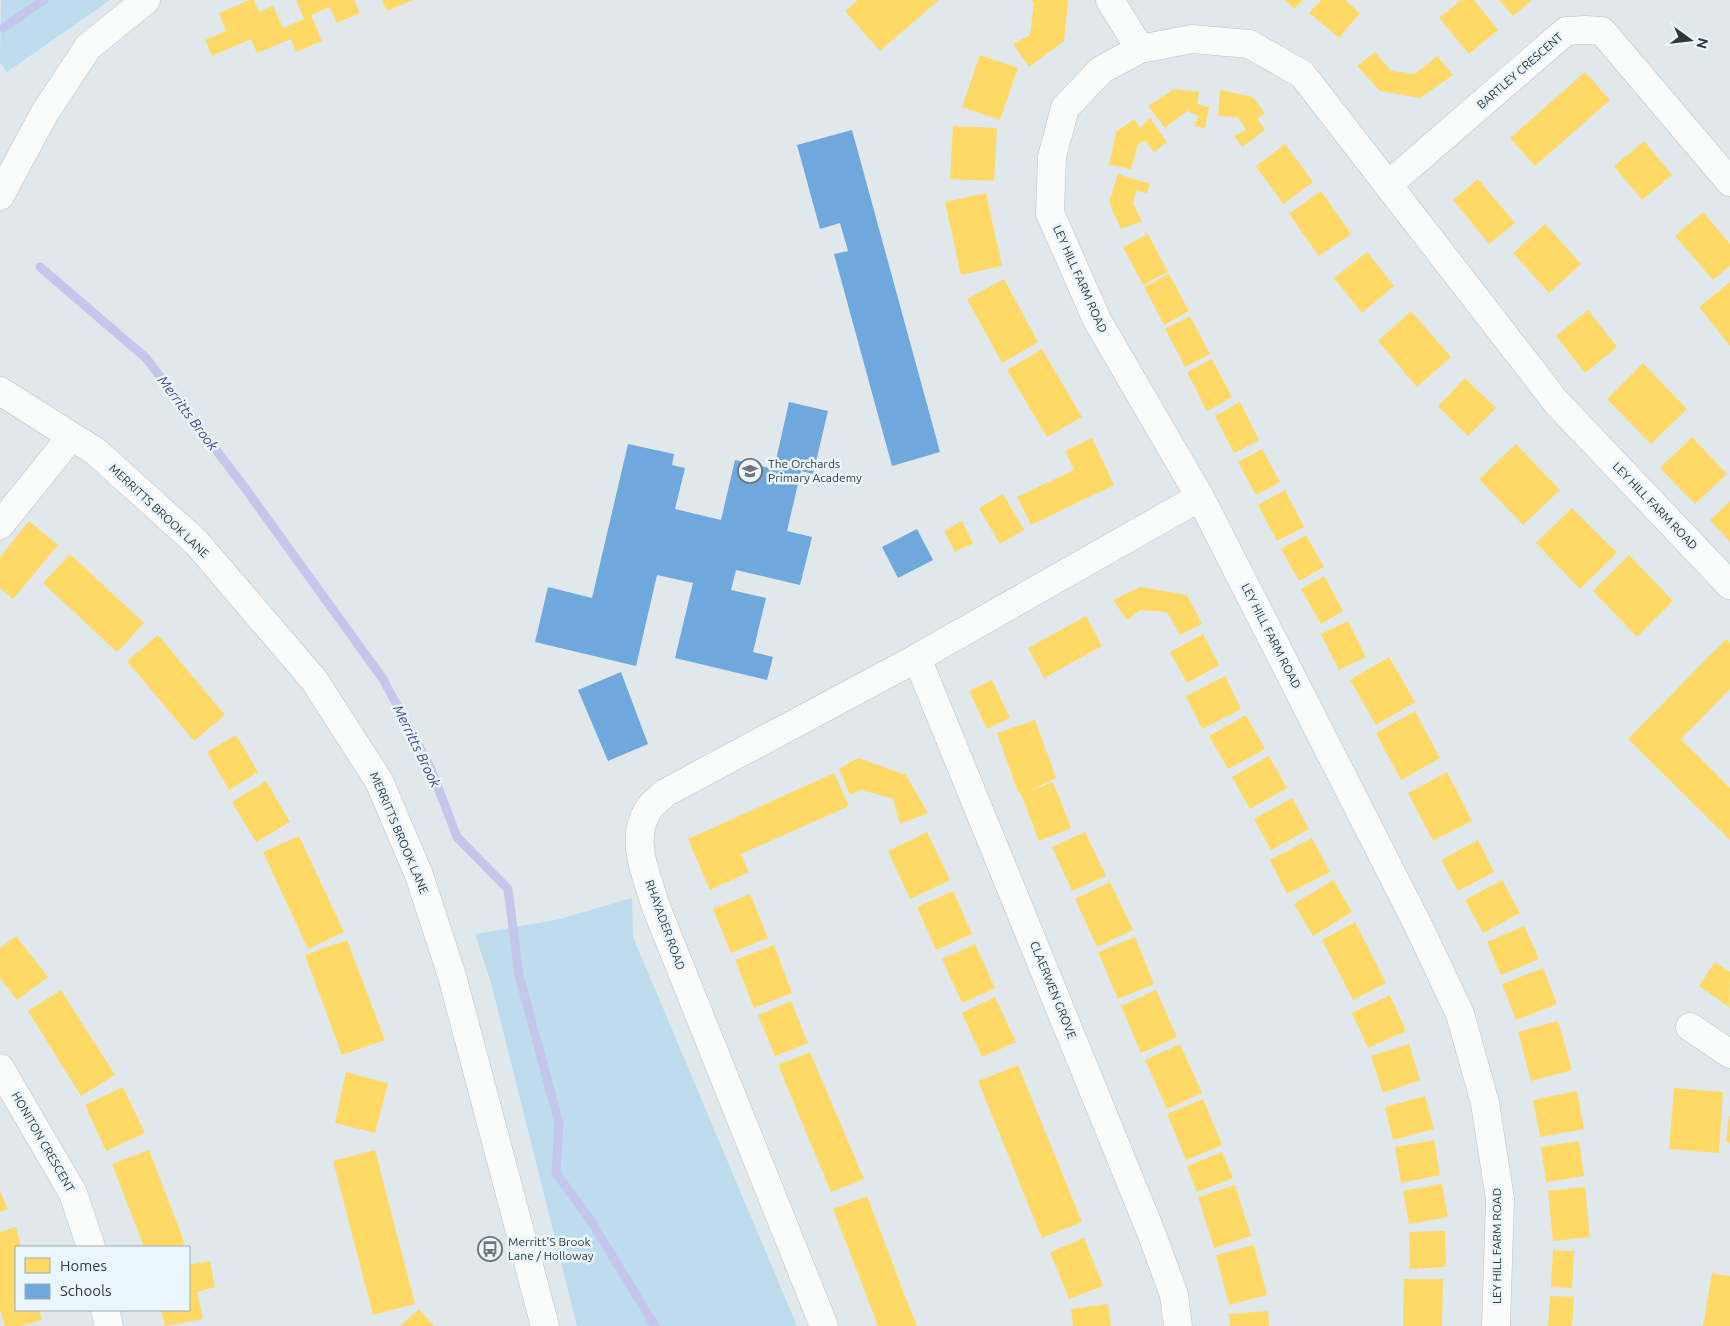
<svg xmlns="http://www.w3.org/2000/svg" width="1730" height="1326" viewBox="0 0 1730 1326" font-family="Ubuntu,sans-serif">
	<style>
		.green { fill: #bddced }
		.homes { fill: #ffd966 }
		.schools { fill: #6fa8dc }
		.lines { fill: none; stroke-linecap: round; stroke-linejoin: round }
		.stream { stroke: #c4c7eb; stroke-width: 9 }
		.minor-casing { stroke: #bbc0c2; stroke-width: 29 }
		.minor { stroke: #fafcfc; stroke-width: 28 }
		.labels { text-anchor: middle; stroke-width: 5; stroke-linejoin: round; paint-order: stroke }
		.street-label { font-size: 12px; fill: #323739; stroke: #eaf6fd }
		.poi-label { font-size: 12px; fill: #323739; stroke: #eaf6fd; text-anchor: start }
		.water-label { font-size: 14px; font-style: italic; fill: #45427f; stroke: #eaf6fd }
	</style>
	<rect width="100%" height="100%" fill="#e1e8eb"/>
	<!-- green -->
	<path class="green" d="M1 0H110L7 72 0 63Z
		M632 898 633 937 797 1326H577L491 983 475 934 556 920Z"/>
	<!-- homes -->
	<path class="homes" d="M249 0H254L259 12 273 6 283 28 304 19 296 0H354L360 13 337 23 330 7 311 15 322 41 296 52 291 39 257 53 251 39 212 56 205 40 226 31 219 13Z
		M382 0H413L387 11Z
		M858 0H939L880 51 845 11Z
		M1032 0H1067L1068 2 1064 41 1029 67 1013 44 1030 35 1034 3Z
		M1285 0H1303L1294 9Z
		M1321 0H1345L1360 13 1339 38 1309 13Z
		M1461 0H1474L1498 30 1469 54 1439 18Z
		M1499 0H1532L1513 16Z
		M1375 52 1391 71 1415 74 1437 56 1453 75 1420 98 1380 91 1357 66Z
		M980 55 1018 68 1000 120 962 107Z
		M1585 72 1610 100 1535 166 1510 138Z
		M1174 89 1199 92 1197 104 1209 107 1205 128 1194 126 1199 116 1187 111 1165 128 1148 106Z
		M1220 90 1253 97 1265 114 1257 118 1265 130 1242 147 1234 136 1246 130 1238 117 1218 116Z
		M1150 118 1167 142 1154 152 1145 141 1138 144 1131 169 1109 165 1116 132 1134 119 1140 128Z
		M953 126 997 128 994 181 950 179Z
		M1644 141 1672 175 1642 200 1614 166Z
		M1285 144 1313 182 1283 204 1256 166Z
		M1118 174 1150 184 1147 193 1136 191 1133 204 1142 221 1121 229 1109 202Z
		M1478 179 1515 223 1489 244 1453 200Z
		M1321 191 1351 234 1319 256 1289 214Z
		M986 193 1002 266 961 275 945 202Z
		M1703 212 1730 244V266L1713 280 1675 236Z
		M1545 224 1581 264 1549 293 1513 253Z
		M1148 234 1168 272 1143 285 1123 247Z
		M1367 252 1394 286 1362 313 1334 278Z
		M1169 274 1189 311 1164 325 1144 287Z
		M1004 279 1038 342 1002 363 967 299Z
		M1730 282V346L1699 307Z
		M1588 310 1617 347 1585 373 1556 336Z
		M1411 311 1451 357 1417 387 1378 341Z
		M1190 316 1210 354 1185 367 1165 329Z
		M1042 349 1082 417 1047 437 1007 370Z
		M1212 359 1232 397 1207 411 1187 372Z
		M1643 363 1687 409 1651 444 1607 399Z
		M1465 378 1496 408 1468 436 1438 406Z
		M1240 402 1259 440 1234 453 1215 416Z
		M1692 437 1727 474 1695 504 1660 468Z
		M1092 438 1114 485 1031 525 1017 497 1074 470 1065 451Z
		M1516 444 1560 490 1523 525 1479 479Z
		M1262 449 1280 482 1256 495 1238 462Z
		M1285 490 1304 527 1277 541 1258 505Z
		M1003 494 1024 530 1000 544 979 508Z
		M1730 501V542L1710 520Z
		M1572 508 1617 553 1580 589 1536 543Z
		M29 521 58 545 13 599 0 588V557Z
		M962 521 973 543 955 552 944 531Z
		M1306 535 1324 567 1299 581 1281 549Z
		M70 554 144 623 117 652 43 583Z
		M1629 555 1673 601 1637 637 1593 591Z
		M1324 576 1343 611 1321 624 1301 589Z
		M1140 587 1187 595 1202 624 1180 635 1167 612 1140 610 1127 620 1113 600Z
		M1086 616 1102 646 1044 678 1028 648Z
		M1348 621 1366 657 1339 670 1321 634Z
		M1203 634 1219 665 1187 683 1170 652Z
		M158 635 225 715 194 741 127 661Z
		M1726 639 1730 643V689L1681 739 1730 788V840L1628 739Z
		M1389 657 1415 702 1376 725 1350 680Z
		M1225 676 1241 709 1202 729 1186 696Z
		M992 680 1010 718 987 729 969 691Z
		M1415 711 1440 758 1401 780 1376 733Z
		M1246 715 1265 749 1228 769 1209 736Z
		M1035 720 1056 778 1029 791 1053 782 1071 828 1039 841 1021 794 1018 792 997 733Z
		M236 735 258 772 229 790 207 752Z
		M1269 756 1287 788 1250 809 1232 777Z
		M858 758 906 775 928 813 900 824 893 799 862 790 850 795 839 769Z
		M1447 772 1472 821 1433 841 1408 793Z
		M834 773 849 806 741 854 749 872 710 890 688 839Z
		M266 781 290 822 256 842 232 802Z
		M1292 798 1309 829 1271 850 1254 819Z
		M927 832 950 880 910 899 888 851Z
		M1085 832 1106 876 1072 891 1052 847Z
		M299 836 344 932 308 949 263 852Z
		M1312 838 1330 872 1287 894 1270 860Z
		M1478 840 1494 872 1458 891 1441 860Z
		M1333 880 1352 912 1313 936 1294 904Z
		M1502 880 1520 913 1483 933 1465 900Z
		M1110 882 1133 930 1097 947 1075 899Z
		M953 891 972 934 936 950 917 907Z
		M750 894 768 938 731 953 713 909Z
		M1355 922 1386 983 1353 1000 1322 940Z
		M1524 926 1539 959 1501 975 1487 942Z
		M16 936 48 977 17 1000 0 978V948Z
		M1135 937 1154 984 1118 999 1098 952Z
		M347 940 385 1040 342 1055 305 955Z
		M975 944 995 988 962 1003 942 959Z
		M774 945 792 993 754 1008 735 960Z
		M1715 962 1730 972 1729 1007 1699 986Z
		M1543 968 1557 1004 1516 1020 1502 984Z
		M61 990 115 1075 81 1096 28 1011Z
		M1156 990 1177 1037 1141 1053 1121 1006Z
		M1390 995 1406 1031 1368 1048 1352 1013Z
		M995 997 1016 1042 982 1057 962 1013Z
		M791 1001 808 1043 775 1056 758 1015Z
		M1558 1021 1572 1070 1531 1081 1518 1032Z
		M1180 1044 1202 1093 1167 1109 1145 1060Z
		M1409 1044 1420 1080 1383 1093 1371 1056Z
		M810 1052 864 1179 831 1192 778 1065Z
		M1018 1065 1082 1222 1042 1238 978 1081Z
		M346 1072 388 1083 375 1133 335 1123Z
		M123 1087 145 1133 106 1151 85 1105Z
		M1674 1088 1723 1092 1719 1153 1669 1149Z
		M1577 1091 1584 1129 1540 1137 1533 1100Z
		M1425 1096 1434 1129 1393 1140 1385 1107Z
		M1203 1099 1222 1145 1186 1160 1167 1114Z
		M1729 1116H1730V1143L1726 1142Z
		M1434 1140 1440 1175 1401 1183 1395 1147Z
		M1579 1141 1584 1176 1546 1182 1541 1147Z
		M149 1150 185 1244 177 1247H144L112 1164Z
		M375 1150 415 1304 373 1315 333 1161Z
		M1222 1152 1233 1178 1197 1192 1187 1166Z
		M1442 1184 1448 1217 1409 1224 1403 1191Z
		M1235 1185 1251 1236 1214 1248 1198 1197Z
		M1585 1187 1590 1237 1553 1241 1548 1191Z
		M0 1191 8 1209 0 1212Z
		M867 1196 905 1296 917 1326H878L859 1276 833 1209Z
		M16 1227 21 1247H16V1310H39L42 1320 19 1326H5L0 1310V1232Z
		M1445 1231 1446 1267 1410 1269 1409 1232Z
		M1084 1238 1103 1286 1069 1299 1050 1252Z
		M1254 1245 1267 1295 1229 1305 1216 1255Z
		M1553 1250 1574 1251 1572 1288 1551 1287Z
		M210 1261 215 1287 197 1292 203 1319 165 1326 161 1310H189V1265Z
		M1712 1273 1730 1276V1326H1703Z
		M1404 1279H1443L1442 1326H1403Z
		M1550 1296 1574 1297 1572 1326H1548Z
		M1108 1304 1111 1326H1073L1071 1309Z
		M419 1309 434 1326H400Z
		M1268 1311 1269 1326H1230L1229 1314Z"/>
	<!-- schools -->
	<path class="schools" d="M852 130 940 452 892 466 834 254 848 251 840 223 820 229 797 145Z
		M789 402 828 411 813 474 801 471 787 531 812 537 800 585 736 570 731 590 766 598 753 652 773 657 767 680 675 658 693 583 657 575 636 666 535 642 548 587 592 598 628 444 674 454 672 465 685 468 675 509 721 520 735 460 774 469Z
		M917 529 933 560 898 578 882 547Z
		M621 672 648 744 608 761 578 690Z"/>
	<g class="lines">
		<!-- stream -->
		<path class="stream" d="M3 28 44 0
			M40 267 146 358 245 488 383 679 431 769 457 837 508 889 519 975 559 1123 556 1173 591 1221 655 1326"/>
		<defs>
			<path id="minor" d="M1110 0 1140 49
				M1388 185 1566 31 1586 30 1602 31 1730 182
				M0 196 44 114 88 47 146 0
				M0 391 95 451 196 542 314 680 379 781 419 875 452 976 545 1326
				M0 525 71 437
				M917 658 1151 1232 1174 1295 1178 1326
				M1690 1027 1730 1054
				M0 1068 73 1193 91 1247
				M105 1310 109 1326
				M824 1326 656 907C647 876 627 836 651 806 655 801 661 797 665 793L917 658 1200 497
				M1496 1326 1500 1199 1485 1103 1460 1014 1418 925 1200 497 1097 320 1050 213 1052 157 1065 108 1101 70 1140 49 1192 39 1249 44 1302 74 1557 403 1730 585"/>
		</defs>
		<!-- minor casing -->
		<use href="#minor" class="minor-casing"/>
		<!-- minor -->
		<use href="#minor" class="minor"/>
	</g>
	<!-- icons -->
	<defs>
		<symbol id="school-ring" viewBox="-11 -11 22 22"><circle r="9.5" fill="#eaf6fd" stroke="#6f7577" stroke-width="1.5"/><path d="M0-5L7-2L0 1L-7-2ZM-4 1L0 2.5L4 1V4Q0 6-4 4Z" fill="#6f7577"/></symbol>
		<symbol id="bus-ring" viewBox="-11 -11 22 22"><circle r="9.5" fill="#eaf6fd" stroke="#6f7577" stroke-width="1.5"/><path d="M-5-6H5V4H4V6H2V4H-2V6H-4V4H-5ZM-3.5-4V0h7V-4ZM-3.5 1.2v1.5H-2V1.2ZM2 1.2v1.5H3.5V1.2Z" fill="#6f7577"/></symbol>
	</defs>
	<g fill-rule="evenodd">
		<use href="#school-ring" x="736" y="457" width="28" height="28"/>
		<use href="#bus-ring" x="476" y="1235" width="28" height="28"/>
	</g>
	<g class="labels">
		<!-- street labels -->
		<g class="street-label">
			<text transform="translate(1520 71) rotate(-41)" y="4">BARTLEY CRESCENT</text>
			<text transform="translate(1080 279) rotate(66)" y="4">LEY HILL FARM ROAD</text>
			<text transform="translate(1655 506) rotate(46)" y="4">LEY HILL FARM ROAD</text>
			<text transform="translate(159 511) rotate(43)" y="4">MERRITTS BROOK LANE</text>
			<text transform="translate(1271 636) rotate(63)" y="4">LEY HILL FARM ROAD</text>
			<text transform="translate(399 833) rotate(67)" y="4">MERRITTS BROOK LANE</text>
			<text transform="translate(665 925) rotate(70)" y="4">RHAYADER ROAD</text>
			<text transform="translate(1053 990) rotate(68)" y="4">CLAERWEN GROVE</text>
			<text transform="translate(43 1142) rotate(60)" y="4">HONITON CRESCENT</text>
			<text transform="translate(1497 1246) rotate(-90)" y="4">LEY HILL FARM ROAD</text>
		</g>
		<!-- poi labels -->
		<g class="poi-label">
			<text x="768" y="468">The Orchards<tspan x="768" dy="14">Primary Academy</tspan></text>
			<text x="508" y="1246">Merritt'S Brook<tspan x="508" dy="14">Lane / Holloway</tspan></text>
		</g>
		<!-- water labels -->
		<g class="water-label">
			<text transform="translate(188 413) rotate(53)" y="5">Merritts Brook</text>
			<text transform="translate(417 746) rotate(64)" y="5">Merritts Brook</text>
		</g>
	</g>
	<!-- legend -->
	<rect x="15" y="1246" width="175" height="65" fill="#eaf6fd" stroke="#a0aaaf"/>
	<rect x="25" y="1258" width="25" height="15" fill="#ffd966" stroke="#a0aaaf"/>
	<text x="60" y="1271" font-size="15" fill="#323739">Homes</text>
	<rect x="25" y="1284" width="25" height="15" fill="#6fa8dc" stroke="#a0aaaf"/>
	<text x="60" y="1296" font-size="15" fill="#323739">Schools</text>
	<!-- north arrow -->
	<g transform="translate(1690 40) rotate(105)" stroke="#eaf6fd" stroke-width="4" paint-order="stroke">
	<path d="M0-4L9 19L0 12L-9 19Z" fill="#323739"/>
	<text y="-8" font-size="14" font-weight="bold" text-anchor="middle" fill="#323739">N</text>
	</g>
</svg>
